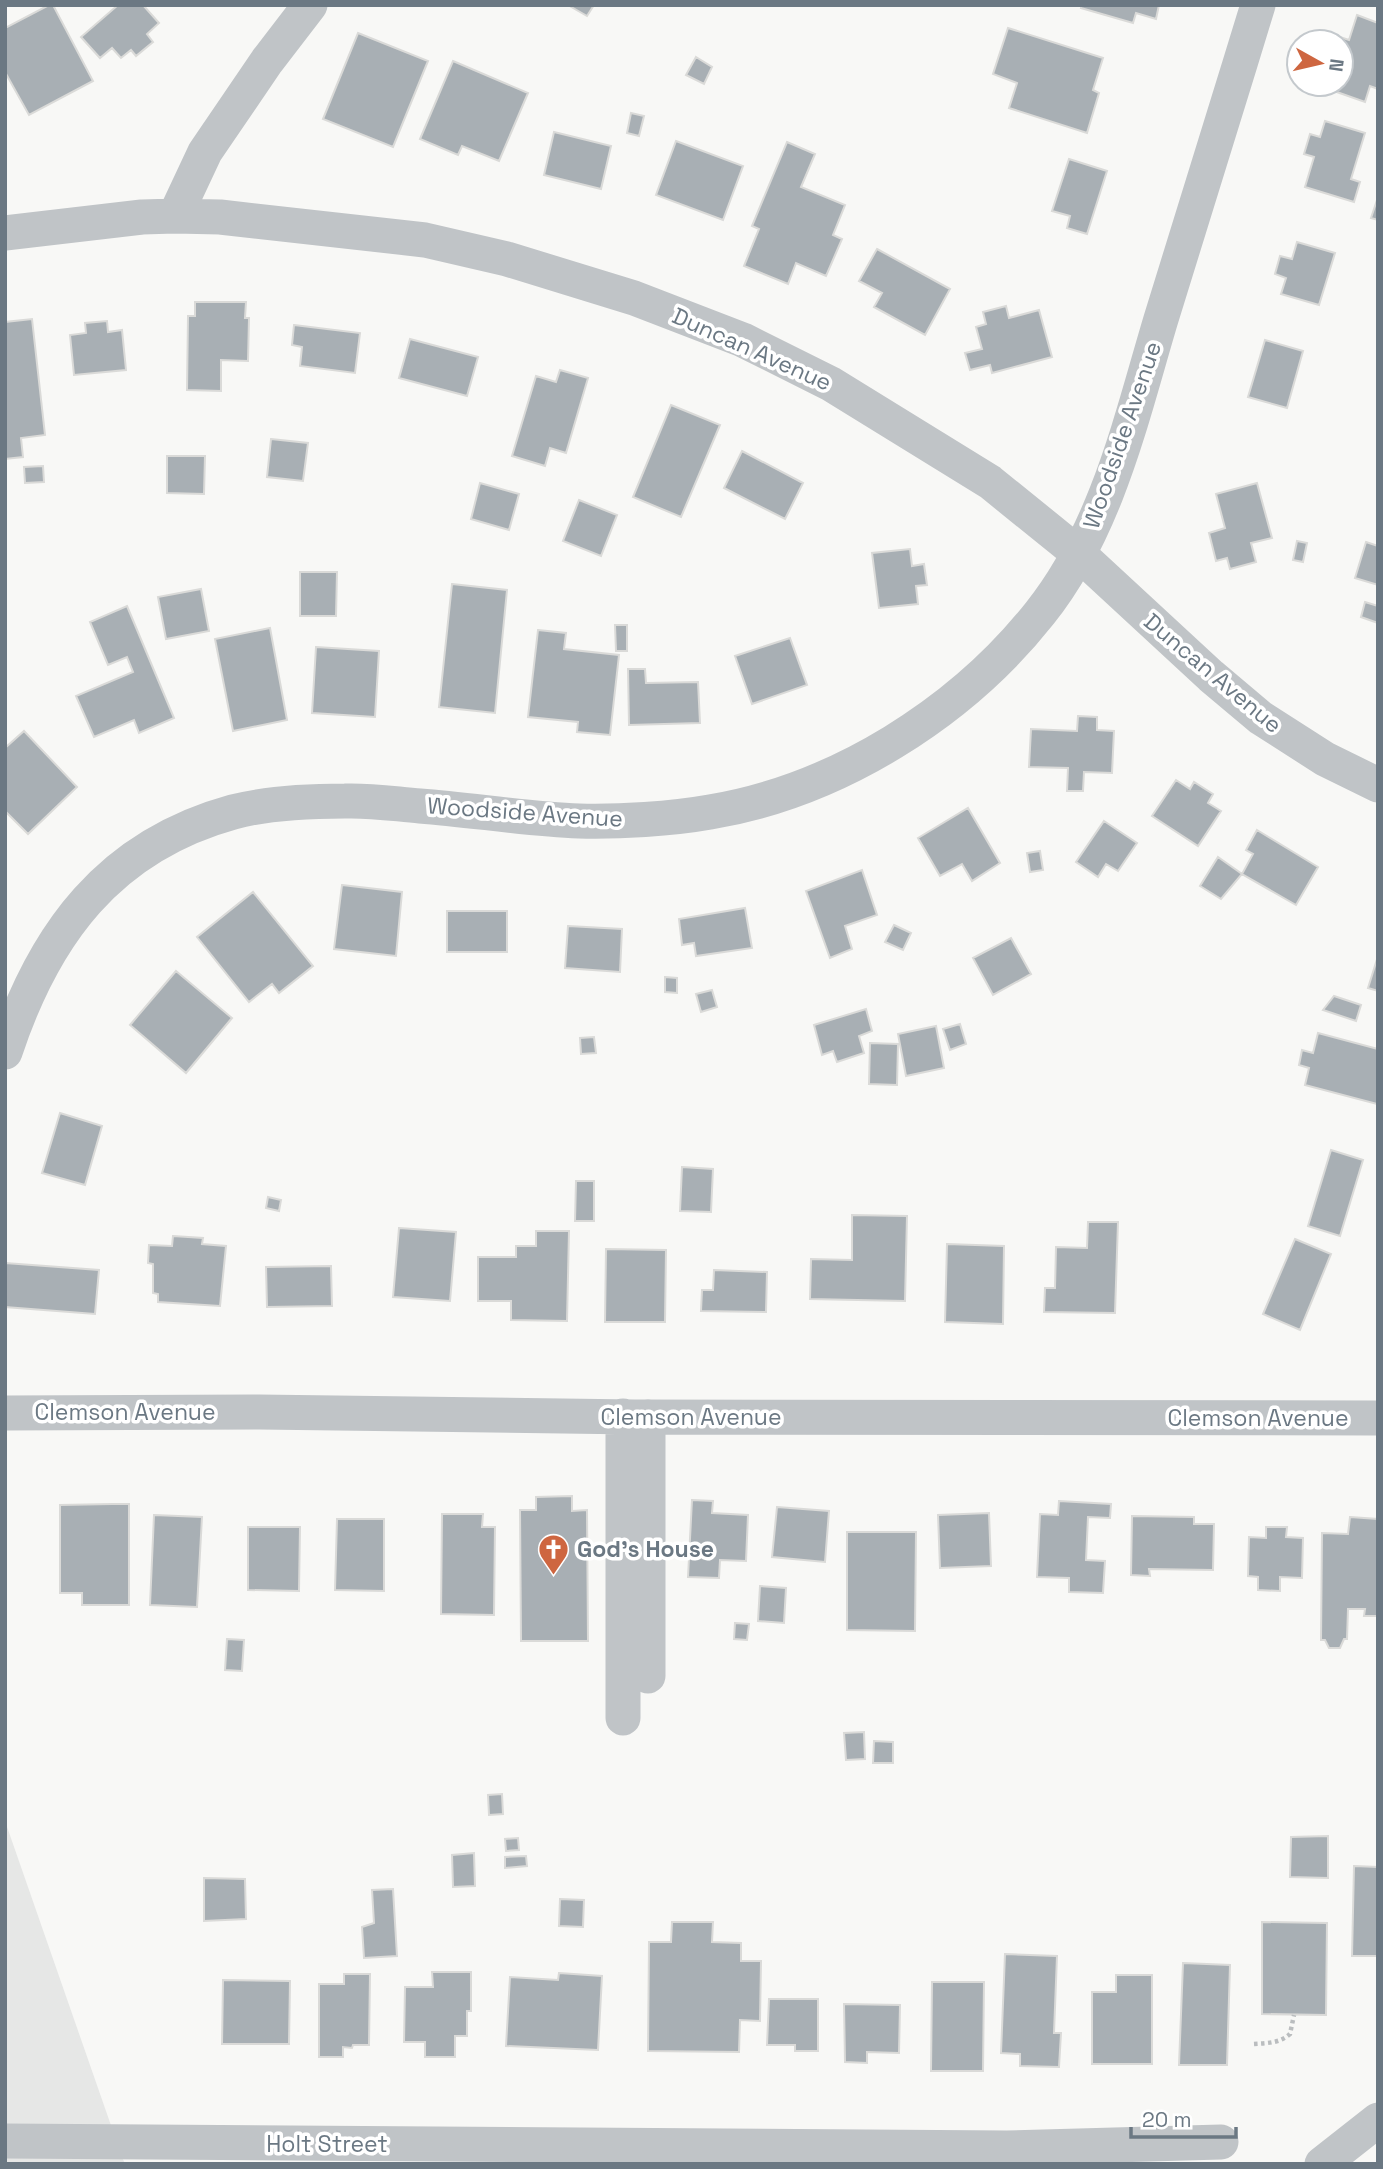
<svg xmlns="http://www.w3.org/2000/svg" width="1383" height="2169" viewBox="0 0 1383 2169" font-family="'Space Grotesk',sans-serif">
	<style>
		.built { fill: #e6e7e6 }
		.building { fill: #a8afb4; stroke: #dadad8; stroke-width: 2 }
		.lines { fill: none; stroke-linecap: round; stroke-linejoin: round }
		.path { stroke: #babdbf; stroke-width: 4.5; stroke-dasharray: 3.5 3.5; stroke-linecap: butt }
		.minor { stroke: #c0c4c7; stroke-width: 35 }
		.labels { text-anchor: middle; stroke-width: 7; stroke-linejoin: round; paint-order: stroke }
		.street-label { font-size: 23px; fill: #6b7883; stroke: #fff }
		.poi-label { font-size: 23px; font-weight: bold; fill: #6b7883; stroke: #fff; text-anchor: start }
	</style>
	<rect width="100%" height="100%" fill="#f8f8f6"/>
	<!-- built -->
	<path class="built" d="M5 1821 122 2157 125 2164H5Z"/>
	<!-- building -->
	<path class="building" d="M49 5H53L93 81 29 115 5 72V28Z
		M118 5H143L159 23 147 34 153 42 136 56 131 50 121 58 112 48 100 58 81 37Z
		M568 5H594L587 16Z
		M1082 5H1159L1156 19 1136 13 1133 23 1081 8Z
		M1357 15 1378 23V89L1370 86 1365 102 1334 91 1336 84H1341V42H1338L1340 37 1349 40Z
		M1008 28 1103 58 1093 90 1099 93 1087 133 1009 108 1017 83 993 74Z
		M358 33 428 61 393 147 323 119Z
		M696 57 712 67 704 84 686 75Z
		M453 61 528 93 499 161 462 146 458 155 420 139Z
		M631 113 644 116 639 136 627 133Z
		M1325 121 1365 133 1351 179 1360 182 1354 202 1305 187 1314 157 1304 154 1310 134 1320 137Z
		M554 132 611 146 601 189 544 175Z
		M676 141 743 166 723 220 656 195Z
		M787 142 815 154 801 187 845 205 833 235 842 239 826 276 796 263 788 284 744 266 759 229 752 226Z
		M1069 159 1107 171 1087 234 1067 228 1070 216 1052 211Z
		M1378 197V220L1371 218Z
		M1297 242 1335 253 1319 305 1281 294 1286 278 1275 274 1280 256 1292 259Z
		M877 249 950 289 925 335 874 307 882 293 859 281Z
		M195 302H246L245 318H249L248 361 221 360V391L187 390 188 316H195Z
		M1006 306 1009 318 1039 310 1052 357 992 373 990 365 970 370 965 353 982 349 976 327 986 324 983 312Z
		M32 319 45 435 21 438 23 457 5 459V322Z
		M107 321 108 332 122 330 126 370 74 375 70 335 86 333 85 323Z
		M294 325 360 333 355 373 300 366 302 347 292 345Z
		M410 339 478 357 467 396 399 378Z
		M1265 340 1303 351 1287 408 1248 397Z
		M560 370 588 378 566 453 550 448 545 466 512 456 536 376 556 382Z
		M671 405 720 425 681 517 633 497Z
		M271 439 308 443 303 481 267 477Z
		M742 451 803 483 785 519 724 488Z
		M167 456H205L204 494 167 493Z
		M43 466 44 482 25 483 24 467Z
		M480 483 519 494 509 530 471 519Z
		M1257 483 1272 538 1251 543 1256 562 1230 569 1227 558 1216 561 1209 533 1225 528 1216 494Z
		M579 500 617 515 601 556 563 541Z
		M1297 541 1307 543 1303 562 1293 560Z
		M1366 542 1378 546V585L1355 578Z
		M910 549 912 566 924 564 927 585 916 586 918 604 879 608 872 553Z
		M300 572H337L336 616H300Z
		M452 584 507 590 495 713 439 707Z
		M201 589 209 631 166 639 158 597Z
		M1365 602 1378 606V623L1361 617Z
		M127 606 174 718 139 733 134 720 94 737 76 696 133 672 127 657 108 665 90 622Z
		M615 625H627V651H616Z
		M270 628 287 720 233 731 215 639Z
		M538 630 566 633 564 649 619 655 610 735 577 732 578 722 528 717Z
		M790 638 807 685 752 704 735 656Z
		M316 647 379 651 375 717 312 713Z
		M628 669H645L646 683 698 682 700 723 629 725Z
		M1078 716 1097 717V730L1114 731 1112 773 1084 772 1083 791H1067L1068 768 1029 767 1031 729 1077 731Z
		M24 731 77 787 28 834 5 811V748Z
		M1176 780 1190 789 1194 782 1213 794 1208 803 1221 811 1198 846 1152 816Z
		M968 808 1000 863 972 881 962 864 940 876 918 838Z
		M1104 821 1137 843 1118 871 1106 864 1098 877 1076 862Z
		M1257 830 1318 867 1296 905 1242 874 1253 854 1246 850Z
		M1040 851 1043 870 1030 872 1027 853Z
		M1218 857 1242 874 1221 899 1200 886Z
		M862 870 877 915 845 926 852 949 830 958 806 891Z
		M342 885 402 892 396 956 334 949Z
		M253 892 313 966 279 993 272 984 249 1002 197 937Z
		M745 908 752 948 696 956 694 943 682 945 679 919Z
		M447 911H507V952H447Z
		M894 925 911 933 903 950 885 942Z
		M568 926 622 929 620 972 565 968Z
		M1011 938 1031 974 993 995 973 958Z
		M1378 956V991L1368 988Z
		M176 971 232 1018 186 1073 130 1025Z
		M665 977 677 978V993L665 992Z
		M712 990 717 1007 701 1012 696 994Z
		M1334 996 1361 1005 1356 1021 1323 1010Z
		M866 1009 872 1031 859 1036 864 1053 837 1062 833 1051 822 1055 814 1025Z
		M960 1024 966 1044 950 1050 943 1029Z
		M936 1026 944 1068 906 1076 898 1034Z
		M1318 1033 1378 1049 1377 1104 1305 1085 1309 1068 1299 1065 1302 1050 1313 1053Z
		M594 1037 596 1053 581 1054 580 1038Z
		M870 1043 898 1044 897 1085 869 1084Z
		M60 1113 102 1126 85 1185 42 1173Z
		M1331 1150 1363 1160 1340 1236 1308 1226Z
		M682 1167 713 1169 711 1212 680 1211Z
		M576 1181H594V1221H575Z
		M268 1197 281 1200 279 1211 266 1208Z
		M852 1215 907 1216 905 1301 810 1299 811 1259 852 1260Z
		M1088 1222H1118L1115 1313 1044 1312 1045 1288H1055L1056 1247 1087 1248Z
		M399 1228 456 1232 450 1301 393 1297Z
		M536 1231H569L567 1321 511 1320V1301H478V1257H516V1246H536Z
		M173 1236 203 1238 202 1244 226 1246 220 1306 158 1302V1294L153 1293V1264L148 1263 149 1245 172 1246Z
		M1295 1239 1331 1254 1300 1330 1263 1314Z
		M947 1244 1004 1246 1003 1324 945 1322Z
		M606 1249 666 1250 665 1322H605Z
		M5 1263 99 1270 95 1314 5 1307Z
		M331 1266 332 1306 267 1307 266 1267Z
		M714 1270 767 1272 766 1312 701 1311 702 1290H713Z
		M572 1496V1511L587 1510 588 1641H521L520 1510H536V1497Z
		M692 1500 713 1501 712 1513 748 1515 746 1561 720 1560 719 1578 688 1577Z
		M1059 1501 1111 1504 1110 1518 1088 1517 1086 1560 1105 1561 1103 1593 1069 1592V1578L1037 1577 1040 1514 1058 1515Z
		M112 1504H129V1605H82V1593H60V1505Z
		M777 1507 829 1511 825 1562 772 1557Z
		M989 1513 991 1566 940 1568 938 1515Z
		M442 1514H483L482 1527H495L494 1615 441 1614Z
		M154 1515 202 1517 197 1607 150 1605Z
		M1132 1516 1194 1517V1524H1214L1213 1570 1149 1569 1150 1576 1131 1575Z
		M1350 1517 1378 1519V1616H1364L1365 1609H1348L1347 1639H1344L1340 1648H1329L1325 1640H1321L1322 1533 1348 1534Z
		M337 1519H384V1591L335 1590Z
		M248 1527H300L299 1591 248 1590Z
		M1266 1527H1287L1286 1537 1303 1538 1302 1578 1280 1577V1591L1258 1590V1577L1248 1576 1249 1537 1266 1538Z
		M847 1532H916L915 1631 847 1630Z
		M760 1586 786 1588 784 1623 758 1621Z
		M735 1623 749 1624 747 1640 734 1639Z
		M227 1639 244 1640 242 1671 225 1670Z
		M864 1732 865 1759 846 1760 844 1733Z
		M874 1741 893 1742V1763H873Z
		M502 1794 503 1814 489 1815 488 1795Z
		M1328 1836V1878L1290 1877 1291 1837Z
		M518 1838 519 1850 506 1851 505 1839Z
		M474 1853 475 1886 453 1887 452 1855Z
		M526 1856 527 1866 505 1868V1857Z
		M1354 1866 1378 1867V1956H1352Z
		M204 1878 245 1879 246 1919 204 1921Z
		M393 1889 397 1956 364 1958 362 1927 374 1923 372 1890Z
		M560 1899 584 1900 583 1927 559 1926Z
		M672 1922H713L712 1942 741 1943V1961H761L760 2021 740 2020 739 2052 648 2051 649 1942H671Z
		M1262 1922 1327 1923 1326 2015 1262 2014Z
		M1005 1954 1057 1956 1054 2033H1061L1059 2067 1020 2066V2054L1001 2053Z
		M1183 1963 1230 1965 1227 2065H1179Z
		M432 1972H471V2011H467V2036H455V2057H425V2042H404L405 1987H433Z
		M559 1973 602 1976 598 2050 506 2046 510 1977 558 1980Z
		M344 1974H370L369 2045H353L352 2048 343 2047V2057H319V1984H344Z
		M1116 1975H1152V2064H1092V1992H1116Z
		M223 1980 290 1981 289 2044H222Z
		M932 1982H984L983 2071H931Z
		M769 1999H818V2051H795V2045H767Z
		M844 2004 900 2005 899 2053 867 2052V2063L845 2062Z"/>
	<g class="lines">
		<!-- path -->
		<path class="path" d="M1254 2044C1268 2043 1280 2043 1290 2034L1294 2015"/>
		<!-- minor -->
		<path class="minor" d="M175 216 205 152 267 61 310 5
			M5 233 142 217 175 216 220 217 425 240 507 259 634 298 743 340 831 384 990 482 1079 554 1211 676 1261 718 1325 759 1378 785
			M5 1052C44 934 109 846 233 812 267 803 310 801 345 801 370 800 395 804 420 806 473 810 526 819 579 821 619 822 671 819 710 812 837 791 961 713 1040 613 1107 529 1131 419 1161 319 1193 215 1226 110 1258 5
			M5 1413 259 1412 635 1417 1378 1418
			M623 1416V1718
			M648 1676V1417
			M5 2141 1007 2148 1221 2142
			M1322 2164 1378 2120"/>
	</g>
	<!-- icons -->
	<defs>
		<symbol id="church-pin" viewBox="-11 -11 22 30"><path d="M0 17L-7.5 6A9.5 9.5 0 1 1 7.5 6Z" fill="#ce6640" stroke="#fff"/><path d="M-1.2-6h2.4v3.5h3.3v2.4h-3.3V6h-2.4V-.1h-3.3v-2.4h3.3Z" fill="#fff"/></symbol>
	</defs>
	<g fill-rule="evenodd">
		<use href="#church-pin" x="536" y="1532" width="35" height="47"/>
	</g>
	<g class="labels">
		<!-- street labels -->
		<g class="street-label">
			<text transform="translate(752 349) rotate(24)" y="8">Duncan Avenue</text>
			<text transform="translate(1122 435) rotate(-71)" y="8">Woodside Avenue</text>
			<text transform="translate(1213 673) rotate(40)" y="8">Duncan Avenue</text>
			<text transform="translate(525 812) rotate(4)" y="8">Woodside Avenue</text>
			<text x="125" y="1420">Clemson Avenue</text>
			<text x="691" y="1425">Clemson Avenue</text>
			<text x="1258" y="1426">Clemson Avenue</text>
			<text x="327" y="2152">Holt Street</text>
		</g>
		<!-- poi labels -->
		<g class="poi-label">
			<text x="577" y="1557">God's House</text>
		</g>
	</g>
	<!-- border -->
	<rect width="1383" height="2169" fill="none" stroke="#6b7883" stroke-width="14"/>
	<!-- north arrow -->
	<g transform="translate(1320 63) rotate(98)"><circle r="33" fill="#ffffff" stroke="#c4c9cd" stroke-width="2"/>
	<path d="M0-5L12 26L0 18L-12 26Z" fill="#ce6640"/>
	<text y="-10" font-size="19" font-weight="bold" text-anchor="middle" fill="#6b7883">N</text>
	</g>
	<!-- scale -->
	<path d="M1131 2127v10h105v-10" fill="none" stroke="#6b7883" stroke-width="3.5"/>
	<text x="1142" y="2127" font-size="21" fill="#6b7883" stroke="#ffffff" stroke-width="5" paint-order="stroke">20 m</text>
</svg>
